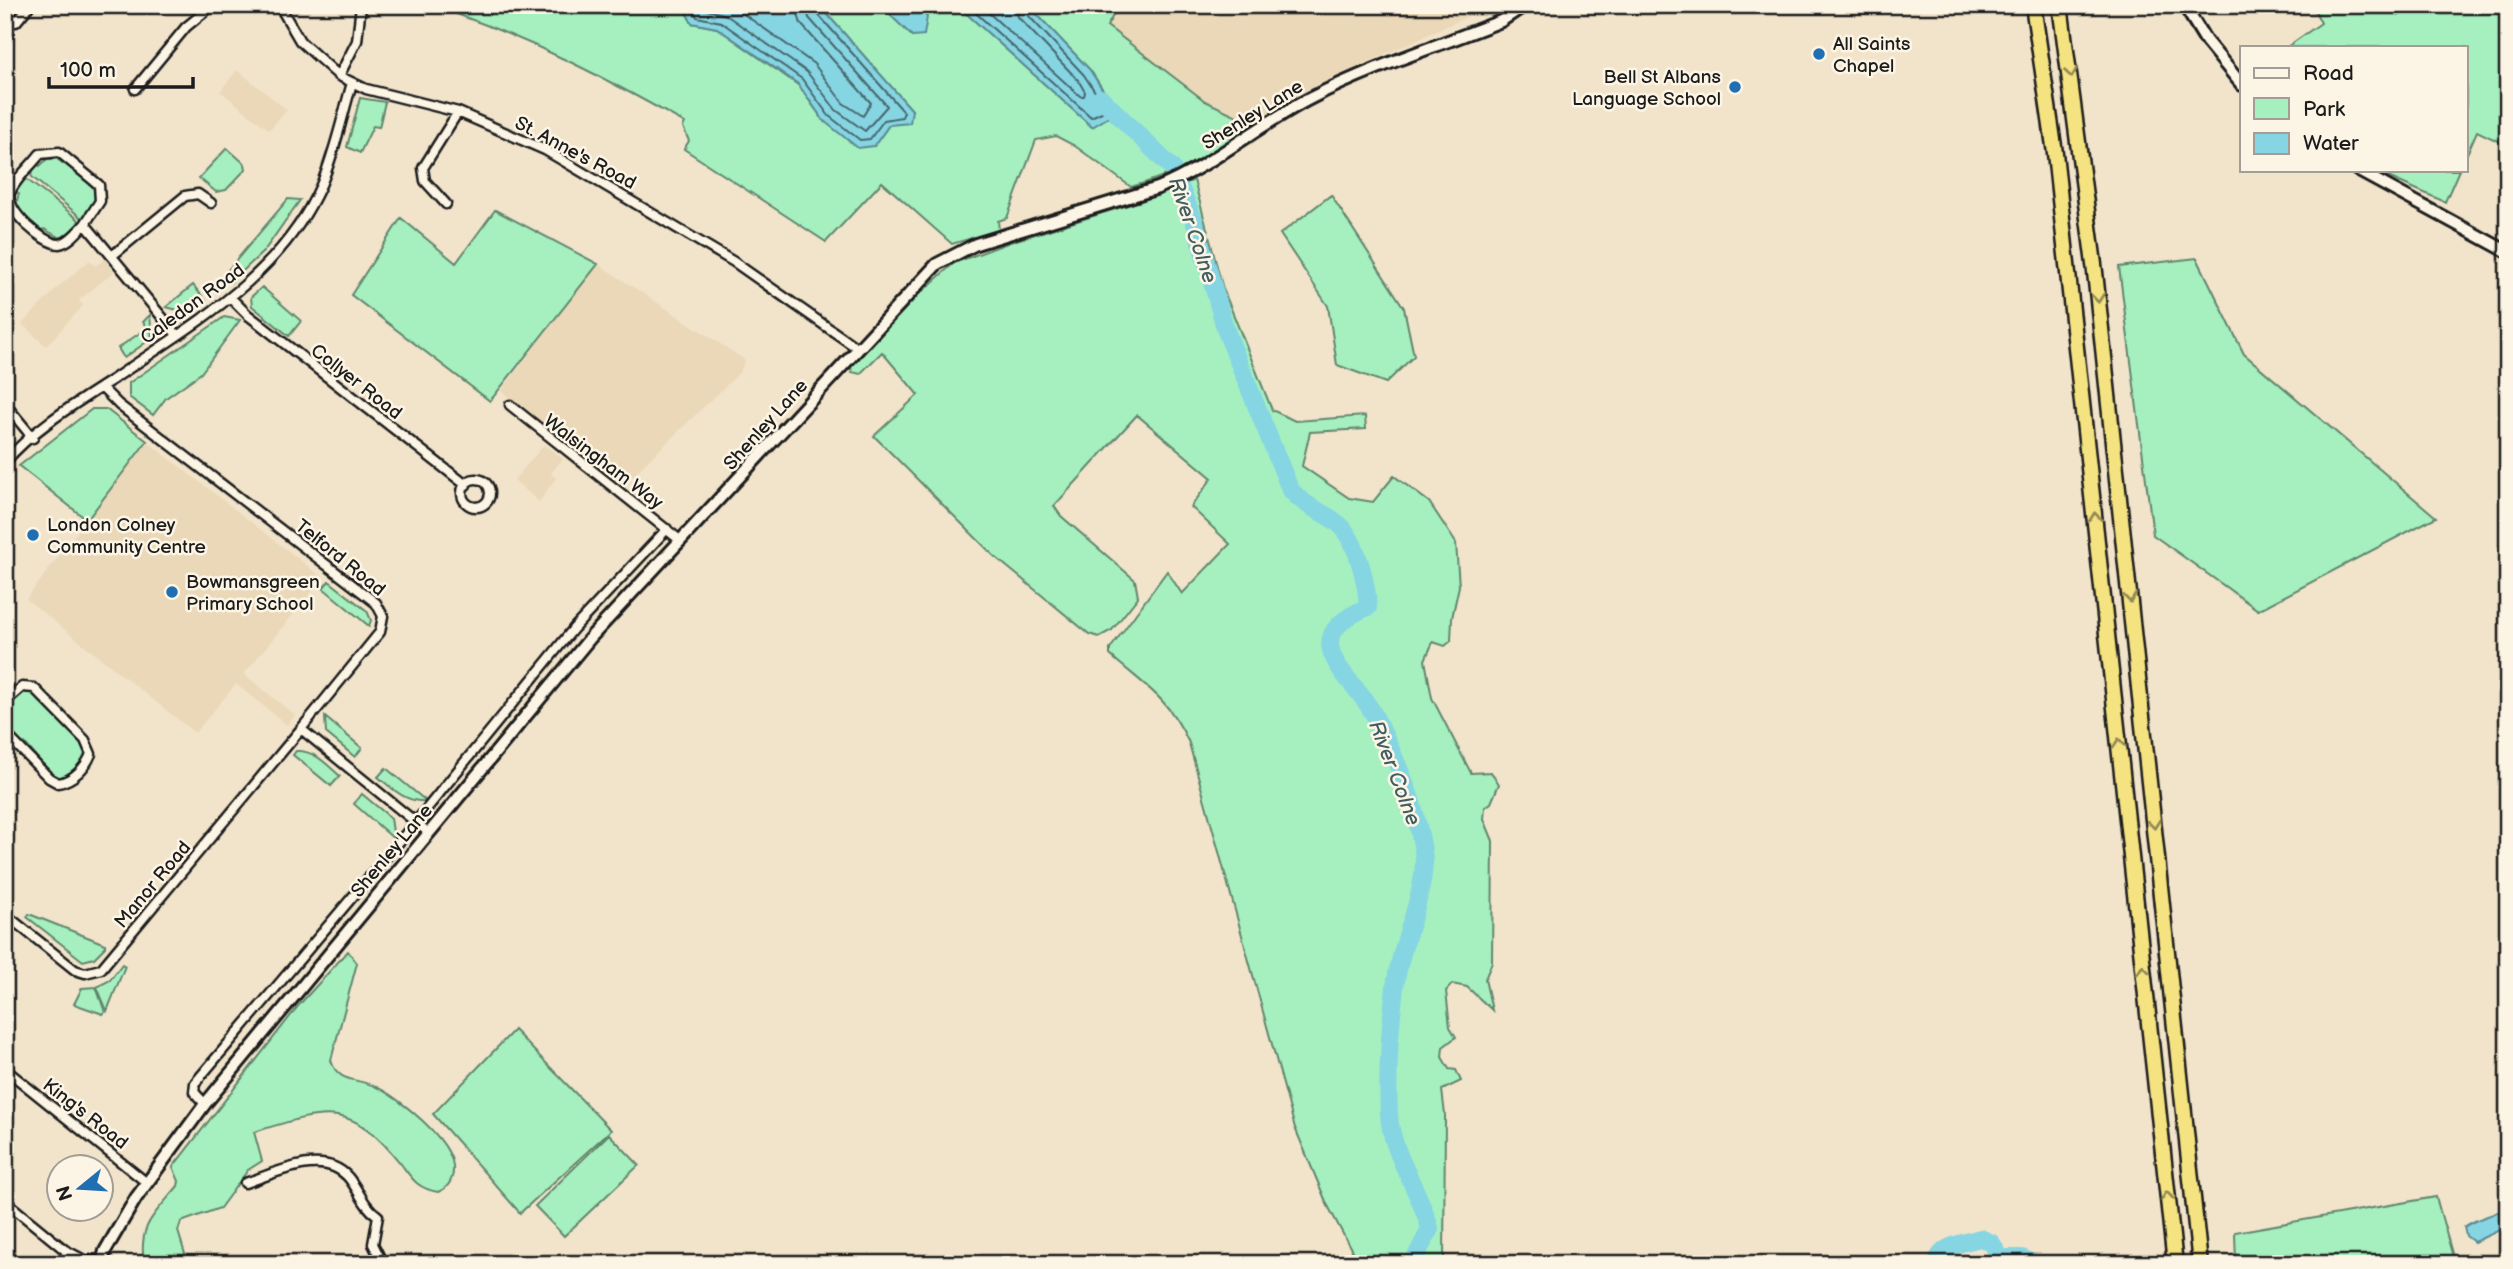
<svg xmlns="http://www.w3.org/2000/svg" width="2513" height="1269" viewBox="0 0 2513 1269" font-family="'Balsamiq Sans',sans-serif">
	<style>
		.built { fill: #ead8b8 }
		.green { fill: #a6f0bf; stroke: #61866e; stroke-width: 2 }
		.water { fill: #86d5e3; stroke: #5c8b93; stroke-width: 2 }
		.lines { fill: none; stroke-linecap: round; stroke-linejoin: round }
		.shore { stroke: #46666c; stroke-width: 2 }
		.river { stroke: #86d5e3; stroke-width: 18 }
		.street-casing { stroke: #1c1c1c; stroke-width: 13 }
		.secondary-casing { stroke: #1c1c1c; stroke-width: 16 }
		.highway-casing { stroke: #1c1c1c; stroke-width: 19 }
		.street { stroke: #fcf5e5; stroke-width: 8 }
		.secondary { stroke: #fcf5e5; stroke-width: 10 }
		.highway { stroke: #f5e381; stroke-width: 14 }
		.oneway { stroke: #938954 }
		.poi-dot { fill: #1f6fb2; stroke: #fcf5e5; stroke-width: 2.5 }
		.labels { text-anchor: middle; stroke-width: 5; stroke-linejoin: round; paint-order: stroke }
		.poi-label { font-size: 19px; fill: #1c1c1c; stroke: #fcf5e5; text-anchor: start }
		.street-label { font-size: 19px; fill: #1c1c1c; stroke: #fcf5e5 }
		.water-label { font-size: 21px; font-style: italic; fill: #415d62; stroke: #fcf5e5 }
	</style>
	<rect width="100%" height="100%" fill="#f2e4cb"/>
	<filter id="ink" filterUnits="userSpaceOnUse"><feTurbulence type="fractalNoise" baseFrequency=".0143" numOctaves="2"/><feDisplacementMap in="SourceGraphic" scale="14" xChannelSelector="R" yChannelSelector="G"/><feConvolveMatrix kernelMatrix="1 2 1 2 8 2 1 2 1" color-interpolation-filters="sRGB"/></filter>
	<g filter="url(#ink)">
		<!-- built -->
		<path class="built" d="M1119 5H1493L1302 92 1250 123 1205 101 1107 26Z
			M237 70 287 110 269 130 220 91Z
			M105 259 114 272 79 300 83 306 46 346 22 324 58 287 90 260 95 266Z
			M598 264 745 360 740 372 623 485 501 391Z
			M147 441 323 578 244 674 295 715 287 725 236 684 195 733 26 599Z
			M544 445 563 459 551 473 556 478 539 502 514 480Z"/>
		<!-- green -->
		<path class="green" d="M461 5H682L692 23 717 28 798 85 824 121 874 146 889 125 912 110 819 5H880L912 36 926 17 917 5H957L1092 127 1117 111 1090 70 1028 5H1119L1107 26 1205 101 1256 125C1217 152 1178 174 1131 187L1075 146 1056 136 1036 140 1007 218 998 221 999 230 952 244 882 182 826 242 684 149 689 141 683 127 685 123C607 79 538 43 454 13Z
			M2312 5H2508V146L2477 131 2466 156V47H2287L2321 23Z
			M360 98 385 102 379 127 373 126 360 153 347 147Z
			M227 148 245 164 246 169 226 190 216 192 199 178Z
			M47 159H57L64 164 67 162 97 188 96 201 83 219 32 177 30 172 36 164 40 166Z
			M2372 170H2459L2445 202Z
			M25 178 78 219 79 223 62 239 44 229 42 231C29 221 11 212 19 194L15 191Z
			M1194 180 1223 289 1272 410 1295 421 1365 416 1366 429 1310 432 1302 466 1349 498 1373 502 1394 476 1429 502 1456 543 1459 586 1452 618 1451 641 1445 646 1433 642 1425 660 1432 698 1471 773 1491 772 1499 784 1491 803 1485 807 1484 819 1493 841 1492 962 1485 979 1492 1010 1467 987 1452 984 1446 991 1450 1027 1456 1037 1443 1047 1442 1057 1449 1069 1456 1070 1461 1081 1442 1090 1445 1115 1444 1264H1359L1327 1204 1295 1128 1189 743C1168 697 1146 687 1110 655V649L1167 571 1182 594 1230 544 1191 507 1212 478 1137 415 1054 506 1061 516 1135 580 1138 597 1112 630 1099 637 1089 634 994 556 874 436 918 395 882 352 860 374 852 372 851 367 917 296 954 263 1010 242 1141 201Z
			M1331 195 1404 308 1414 356 1386 383 1337 365 1328 306 1280 234Z
			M288 199 300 200 264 251 231 282 228 270Z
			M495 210 598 264 490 401 351 295 401 218 456 263Z
			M2197 258 2244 354 2436 517 2258 610 2153 535 2119 267Z
			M193 285 206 301 189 313 166 307Z
			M262 287 301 321 289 336 252 306 251 297Z
			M150 315 152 338 124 358 118 348 147 328 143 322Z
			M224 317 240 320 201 373 166 398 153 415 129 397V383Z
			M92 409H106L147 441 87 520 19 466Z
			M329 581 367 611 371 620 369 626 323 588Z
			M20 692H33L82 741 88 753 71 775 54 778 25 743 20 744 5 729V706Z
			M325 717 362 748 355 757 326 733Z
			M296 751C315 750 327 765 340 776L331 786 293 755Z
			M386 768 426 801C406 803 393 789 378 777Z
			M362 794 391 818 394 839 354 804Z
			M29 914 105 944V947L94 958 83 961 27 917Z
			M348 951 357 963 331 1060C337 1083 357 1078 374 1086 398 1096 451 1140 453 1166 454 1178 449 1188 438 1192 417 1188 413 1180 401 1164 350 1100 326 1110 254 1132L262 1161 248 1170 220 1208 181 1222 178 1231 188 1264H144C138 1224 154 1215 178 1186L179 1181 173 1167 299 1005Z
			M122 964 125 966 107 1011 97 987 110 980Z
			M96 987 105 1012 103 1014 74 1004 82 988Z
			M514 1030 611 1130 520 1213 433 1114Z
			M609 1134 639 1165 564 1236 535 1206Z
			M2436 1197 2455 1264H2236L2235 1232Z"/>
		<!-- water -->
		<path class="water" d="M682 5H819L912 110 910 123 889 125 874 146 858 148 824 121 798 84 717 28 692 23Z
			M880 5H917L927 17 924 35 912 36Z
			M957 5H1028L1090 70 1117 112 1092 127Z
			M2508 1207V1226L2474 1242 2466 1236 2464 1227C2478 1217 2493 1216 2508 1207Z"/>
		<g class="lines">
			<!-- shore -->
			<path class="shore" d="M690 5 697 17 721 22 802 79 829 116 860 140 870 139 884 120 902 117 904 112 816 12 815 5
				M700 5 704 9 726 15 807 72 836 110 865 131 887 106 809 18 806 5
				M731 5 814 64 843 103 863 116 871 103 801 24 795 5
				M967 5 1091 117 1104 111 1105 107 1084 75 1026 13 1024 5
				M980 5 1080 96H1084L1085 92 1078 80 1018 17 1015 5"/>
			<!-- river -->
			<path class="river" d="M1101 98 1172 168 1194 220 1226 331 1290 489C1307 510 1331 514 1343 528 1358 546 1367 584 1368 607 1292 639 1350 673 1373 713 1385 735 1408 786 1414 810 1418 826 1424 847 1424 863 1422 905 1400 944 1395 987 1390 1027 1387 1073 1389 1114 1391 1155 1420 1189 1430 1229L1412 1264
				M1937 1264C1939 1245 1964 1243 1980 1238L1992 1243 2000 1258H2022L2035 1264"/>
			<defs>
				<path id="street" d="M279 5 300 41 339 76 366 89 458 112 545 150 734 262 857 348
					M5 22H16L30 5
					M339 76 357 41 361 5
					M135 89 186 27 213 5
					M446 204 425 181 423 168 458 112
					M85 224 100 201 99 185 59 152 40 154C31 166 14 180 10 193 4 210 44 244 59 244 69 243 78 231 85 224L177 335
					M113 255 185 196 198 194 211 203
					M231 298 248 315 466 485
					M101 387 119 405 376 603 383 616 380 632 301 729 429 833
					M5 404 33 438
					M510 405 681 541
					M5 462C34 428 78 402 115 378 193 324 281 276 321 185 335 152 342 117 352 83
					M462 493a14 14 0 1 1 28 0a14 14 0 1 1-28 0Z
					M5 702 22 687 34 688 85 740 91 754C86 767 73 781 58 783L49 778 5 733
					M5 914 75 970 85 973 101 969 301 729
					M5 1069 147 1183
					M205 1104 194 1092 195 1083 415 823 574 628 667 529
					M245 1183C275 1174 323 1148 348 1177 359 1190 363 1206 378 1216L373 1244 383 1264
					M5 1201 65 1250 88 1262
					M65 1250 68 1264"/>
				<path id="secondary" d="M2184 5 2206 41 2242 85
					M2357 170 2508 252
					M102 1263 105 1251 136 1198 205 1104 591 637 937 264 976 244 1158 188C1213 165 1258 125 1311 98 1371 67 1438 46 1501 21L1525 5
					M82 1264 94 1261 103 1264"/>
				<path id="highway" d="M2033 5 2055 153 2175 1264
					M2060 5 2095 272 2200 1264"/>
			</defs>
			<!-- street casing -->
			<use href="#street" class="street-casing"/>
			<!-- secondary casing -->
			<use href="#secondary" class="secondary-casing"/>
			<!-- highway casing -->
			<use href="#highway" class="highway-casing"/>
			<!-- street -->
			<use href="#street" class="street"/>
			<!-- secondary -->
			<use href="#secondary" class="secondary"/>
			<!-- highway -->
			<use href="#highway" class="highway"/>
		</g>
		<!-- one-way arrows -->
		<defs><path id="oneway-chevron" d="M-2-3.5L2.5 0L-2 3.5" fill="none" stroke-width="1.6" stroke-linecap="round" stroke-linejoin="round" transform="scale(1.75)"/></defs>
		<g class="oneway">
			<use href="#oneway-chevron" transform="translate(2071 73) rotate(81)"/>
			<use href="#oneway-chevron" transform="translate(2098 298) rotate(84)"/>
			<use href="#oneway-chevron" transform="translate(2095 517) rotate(-96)"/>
			<use href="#oneway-chevron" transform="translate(2130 598) rotate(84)"/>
			<use href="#oneway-chevron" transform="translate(2119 743) rotate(-96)"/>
			<use href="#oneway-chevron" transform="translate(2154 824) rotate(84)"/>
			<use href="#oneway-chevron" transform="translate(2143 970) rotate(-96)"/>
			<use href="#oneway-chevron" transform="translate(2167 1196) rotate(-96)"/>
		</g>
	</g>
	<!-- markers -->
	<g class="poi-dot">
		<circle cx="1819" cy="54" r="7"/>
		<circle cx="1735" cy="87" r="7"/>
		<circle cx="33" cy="535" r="7"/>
		<circle cx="172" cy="592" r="7"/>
	</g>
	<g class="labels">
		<!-- poi labels -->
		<g class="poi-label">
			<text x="1833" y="50">All Saints<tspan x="1833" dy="22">Chapel</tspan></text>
			<text x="1721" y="83" text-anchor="end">Bell St Albans<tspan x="1721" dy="22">Language School</tspan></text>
			<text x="47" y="531">London Colney<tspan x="47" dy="22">Community Centre</tspan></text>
			<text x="186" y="588">Bowmansgreen<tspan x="186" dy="22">Primary School</tspan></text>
		</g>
		<!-- street labels -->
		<g class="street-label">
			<text transform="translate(1252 114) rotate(-32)" y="7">Shenley Lane</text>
			<text transform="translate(576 152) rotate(28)" y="7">St. Anne's Road</text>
			<text transform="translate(192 303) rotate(-36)" y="7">Caledon Road</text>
			<text transform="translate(357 381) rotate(38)" y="7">Collyer Road</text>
			<text transform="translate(765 424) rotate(-48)" y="7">Shenley Lane</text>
			<text transform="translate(604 461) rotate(37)" y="7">Walsingham Way</text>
			<text transform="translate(341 557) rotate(39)" y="7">Telford Road</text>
			<text transform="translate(391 850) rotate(-50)" y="7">Shenley Lane</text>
			<text transform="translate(152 884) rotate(-50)" y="7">Manor Road</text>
			<text transform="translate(86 1113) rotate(38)" y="7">King's Road</text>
		</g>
		<!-- water labels -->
		<g class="water-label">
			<text transform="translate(1193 230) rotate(71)" y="7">River Colne</text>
			<text transform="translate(1395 773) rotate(69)" y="7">River Colne</text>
		</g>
	</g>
	<!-- margin -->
	<rect width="2513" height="1269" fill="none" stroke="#fcf5e5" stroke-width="28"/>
	<rect x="14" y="14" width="2485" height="1241" fill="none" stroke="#1c1c1c" stroke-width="2.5" filter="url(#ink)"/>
	<!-- legend -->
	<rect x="2240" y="46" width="228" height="126" fill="#fcf5e5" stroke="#a29e95" stroke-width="2"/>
	<rect x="2254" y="68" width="35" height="10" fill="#fcf5e5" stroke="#a29e95" stroke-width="2"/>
	<text x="2303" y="80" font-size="21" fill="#1c1c1c">Road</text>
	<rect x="2254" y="98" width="35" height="21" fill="#a6f0bf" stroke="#a29e95" stroke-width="2"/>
	<text x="2303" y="116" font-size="21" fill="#1c1c1c">Park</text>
	<rect x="2254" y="133" width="35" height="21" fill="#86d5e3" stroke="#a29e95" stroke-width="2"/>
	<text x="2303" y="150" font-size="21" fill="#1c1c1c">Water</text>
	<!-- north arrow -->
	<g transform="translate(80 1188) rotate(252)"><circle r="33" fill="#fcf5e5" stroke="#a29e95" stroke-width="2"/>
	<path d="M0-5L12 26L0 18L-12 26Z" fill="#1f6fb2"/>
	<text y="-10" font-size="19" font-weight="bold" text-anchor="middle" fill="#1c1c1c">N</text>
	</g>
	<!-- scale -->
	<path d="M49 77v10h144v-10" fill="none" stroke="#1c1c1c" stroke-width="3.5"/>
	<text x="60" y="77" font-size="21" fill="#1c1c1c" stroke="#fcf5e5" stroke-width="5" paint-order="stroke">100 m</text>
</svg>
